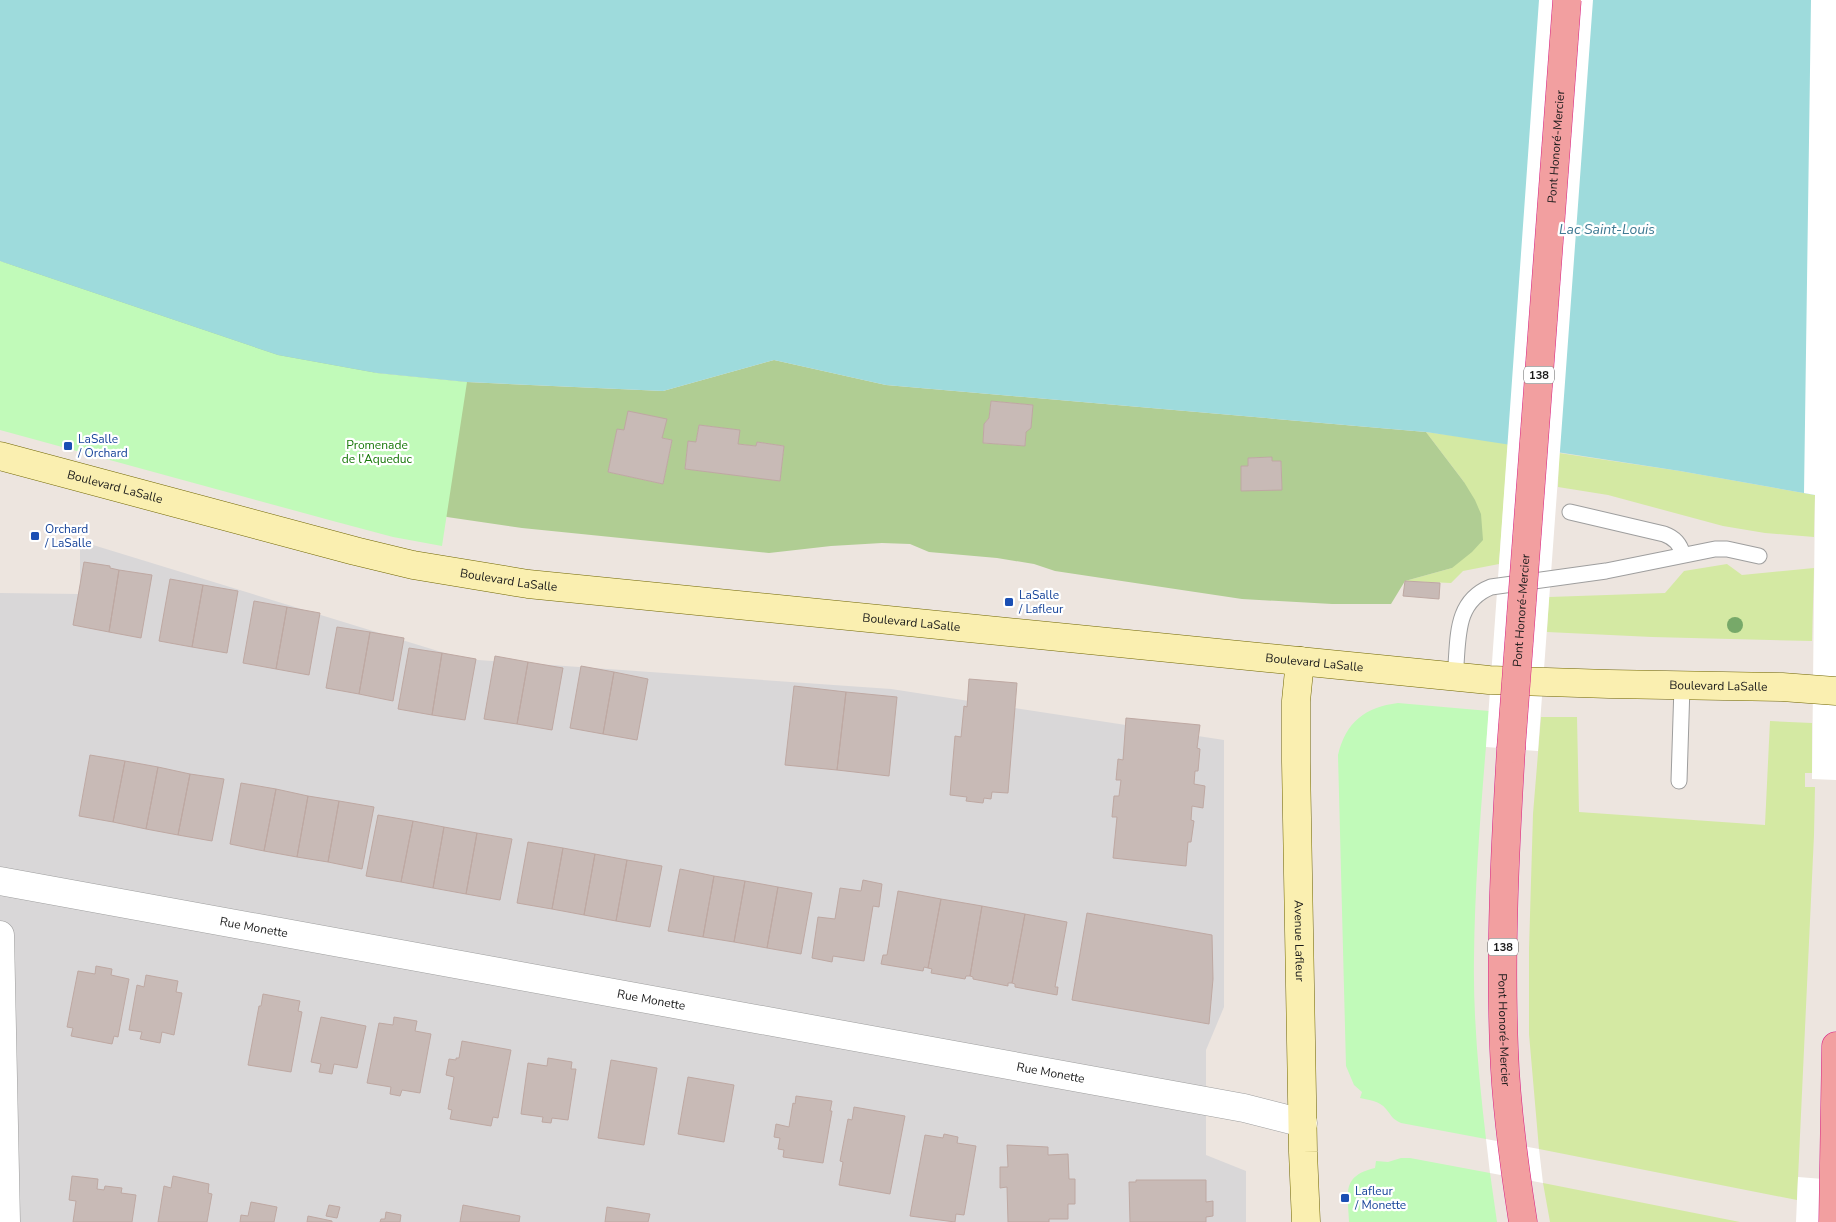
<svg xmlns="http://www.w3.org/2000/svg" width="1836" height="1222" viewBox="0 0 1836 1222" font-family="'Nunito Sans',sans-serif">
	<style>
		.residential { fill: #d9d7d8 }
		.grass { fill: #d4e9a3 }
		.forest { fill: #b0cd93; fill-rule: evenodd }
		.park { fill: #c1fab9 }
		.water { fill: #9edbdc }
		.pier { fill: #fff }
		.building { fill: #c8bab6; stroke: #bea8a2 }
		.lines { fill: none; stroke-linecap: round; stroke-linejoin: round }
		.service-casing { stroke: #9e9e9e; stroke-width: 17 }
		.minor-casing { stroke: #9e9e9e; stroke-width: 29 }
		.secondary-casing { stroke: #706603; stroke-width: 29 }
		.trunk-casing { stroke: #d72084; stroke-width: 29 }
		.service { stroke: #fff; stroke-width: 15 }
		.minor { stroke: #fff; stroke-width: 28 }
		.secondary { stroke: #faefb0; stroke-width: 28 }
		.trunk { stroke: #f29fa0; stroke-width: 28 }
		.trunk-bridge-casing { stroke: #d72084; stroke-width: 29; stroke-linecap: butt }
		.trunk-bridge { stroke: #f29fa0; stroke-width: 28 }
		.tree { fill: #77a969 }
		.transit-dot { fill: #1a4fb4; stroke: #fff; stroke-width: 2 }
		.labels { text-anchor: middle; stroke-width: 4.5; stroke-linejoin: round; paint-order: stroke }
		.shield { fill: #fff; stroke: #5f5f5f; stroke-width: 1 }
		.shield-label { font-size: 11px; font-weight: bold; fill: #1a1a1a }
		.street-label { font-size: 12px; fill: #1a1a1a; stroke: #fff }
		.transit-label { font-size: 12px; fill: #164399; stroke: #fff; text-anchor: start }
		.park-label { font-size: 12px; fill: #177809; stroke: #fff }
		.water-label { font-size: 14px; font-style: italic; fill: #3f7a93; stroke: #fff }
	</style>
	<rect width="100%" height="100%" fill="#ede5df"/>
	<!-- residential -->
	<path class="residential" d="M80 541 464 659 891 689 1224 740V1007L1206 1050V1155L1246 1171V1222H0V593L80 594Z"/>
	<!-- grass -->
	<path class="grass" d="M1426 432 1508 443 1499 564 1463 571 1451 583 1405 581 1452 568 1464 482Z
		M1559 453 1680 471 1815 495 1814 537 1765 533 1723 526 1608 495 1558 487Z
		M1727 564 1742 575 1814 568 1812 641 1652 637 1547 632 1549 597 1665 593 1684 571Z
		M1541 717H1577L1579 812 1765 825 1770 721 1812 723V773H1805V787H1815L1814 835 1797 1200 1539 1149 1529 1034V949L1533 814Z
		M1543 1183 1740 1222H1550Z"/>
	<!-- forest -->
	<path class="forest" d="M0 261 377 373 467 382 663 391 774 360 886 385 1426 432 1464 482 1475 500 1481 514 1483 540 1472 552 1452 568 1405 581 1391 604H1332L1242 599 1055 571 1034 564 997 558 929 552 910 544 882 543 831 546 769 553 522 528 447 517ZM991 401 1033 405 1026 432 1025 446 983 443 984 424 989 418ZM666 419 662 438 672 440 663 484 608 472 617 430H624ZM699 425 739 430 738 444 756 446 757 442 784 446 780 480 685 469 688 442H696ZM1271 457 1272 461H1281L1282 490H1241V466H1248L1249 458Z"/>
	<!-- park -->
	<path class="park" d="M0 261 278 355 377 373 467 382 442 546 393 537 333 521 0 430Z
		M1398 703 1489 711C1482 793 1475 875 1474 958 1473 1018 1479 1079 1486 1139L1401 1123C1392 1119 1392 1116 1386 1109 1380 1101 1369 1100 1360 1098L1362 1092 1354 1085 1346 1066 1338 755C1346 722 1365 707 1398 703Z
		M1401 1158H1410L1490 1173 1497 1222H1349C1348 1193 1341 1176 1375 1168L1376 1161 1388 1162Z"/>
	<!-- water -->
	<path class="water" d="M0 0H1836L1815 495 1680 471 1426 432 886 385 774 360 663 391 467 382 377 373 278 355 0 261Z"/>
	<!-- pier -->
	<path class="pier" d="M1539 0H1593L1538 751 1486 747Z
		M1811 0H1836V780L1812 779 1815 495 1804 493Z
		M1486 1139 1539 1149 1543 1183 1490 1173Z
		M1798 1177 1836 1180V1222H1796Z"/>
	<!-- building -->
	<path class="building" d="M991 401 1033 405 1031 428 1026 432 1025 446 983 443 984 424 989 418Z
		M628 411 667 419 662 438 672 440 663 484 608 472 617 429 624 430Z
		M699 425 740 430 738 444 756 446 757 442 784 446 780 481 685 469 688 441 696 442Z
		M1272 457V461H1281L1282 490 1241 491V466H1248V458Z
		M84 562 110 566V568L119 570 109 632 73 625Z
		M119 570 152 575 141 638 109 632Z
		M170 579 203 585 192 647 159 641Z
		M1405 581 1440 583 1439 599 1403 596Z
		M203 585 238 591 227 653 192 647Z
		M254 601 287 607 276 669 243 663Z
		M287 607 320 613 309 675 276 669Z
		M337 627 370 632 359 694 326 688Z
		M370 632 404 638 393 701 359 694Z
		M409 648 442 653 432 715 398 709Z
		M442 653 476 659 465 720 432 715Z
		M495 656 528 662 517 724 484 719Z
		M528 662 563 668 552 730 517 724Z
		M581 666 614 672 603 734 570 728Z
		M614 672 648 679 637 740 603 734Z
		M969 679 1017 683 1008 793 992 792 991 799 984 798 983 803 966 801 967 797 950 795 955 736 961 737 964 706 967 707Z
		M794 686 846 692 837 770 785 765Z
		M846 692 897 697 889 776 837 770Z
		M1126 718 1200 725 1197 748 1200 749 1198 771H1195L1194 784 1205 786 1203 808 1192 806 1191 820 1194 821 1191 842H1188L1186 866 1113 858 1117 817H1112L1114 796H1119L1121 780H1116L1118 759 1123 760Z
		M90 755 125 761 113 822 79 816Z
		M125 761 158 767 146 829 113 822Z
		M158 767 190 774 178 835 146 829Z
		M190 774 224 779 212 841 178 835Z
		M241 783 276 789 264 851 230 844Z
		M276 789 308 796 297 857 264 851Z
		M308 796 339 801 328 862 297 857Z
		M339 801 374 807 362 869 328 862Z
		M378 815 413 821 401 882 366 876Z
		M413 821 444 827 433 888 401 882Z
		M444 827 477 833 466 894 433 888Z
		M477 833 512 839 500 900 466 894Z
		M528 842 563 848 552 909 517 903Z
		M563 848 595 854 584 915 552 909Z
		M595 854 627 860 616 921 584 915Z
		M627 860 662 866 650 927 616 921Z
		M680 869 714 876 703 937 668 931Z
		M714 876 745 881 734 942 703 937Z
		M863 880 882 884 879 907 873 906 864 961 833 956 832 962 812 958 818 917 835 919 840 888 861 891Z
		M745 881 778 887 767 948 734 942Z
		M778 887 812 893 801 954 767 948Z
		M898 891 941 899 928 968 924 967 923 971 881 964 883 955H887Z
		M941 899 982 906 970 976H966L965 979 931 973 932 969 928 968Z
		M982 906 1025 914 1012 983H1008V986L973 979V977L970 976Z
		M1087 913 1212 935 1213 979 1209 1024 1072 1000Z
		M1025 914 1067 922 1055 987H1058L1057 995 1015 987V984L1012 983Z
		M96 966 112 969 111 975 129 979 118 1037 114 1036 112 1044 71 1036 73 1028 67 1027 78 971 95 974Z
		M146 975 178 981 176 992 182 993 174 1035 162 1032 160 1043 140 1039 142 1032 129 1030 137 985 144 987Z
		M263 994 300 1001 298 1011 302 1012 291 1072 248 1065 259 1006H261Z
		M321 1017 366 1026 357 1068 334 1064 332 1074 319 1072 321 1064 311 1062Z
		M394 1017 417 1021 415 1031 431 1034 420 1093 402 1090 400 1096 390 1094 391 1087 367 1083 379 1023 393 1025Z
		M462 1041 511 1050 498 1118 493 1117 491 1126 450 1119 452 1110 448 1109 454 1077 446 1075 449 1059 456 1060V1058H459Z
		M548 1058 572 1062 571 1069H576L568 1120 552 1118 551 1123 542 1122 543 1117 521 1114 528 1063 547 1066Z
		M611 1060 657 1068 644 1145 598 1138Z
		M688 1077 734 1085 724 1142 678 1134Z
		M796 1096 832 1101 830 1111H832L823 1163 783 1157 784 1150 778 1149 780 1138 774 1137 776 1124 789 1127 793 1103 795 1104Z
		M854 1107 905 1116 890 1194 839 1185 843 1162 840 1161 848 1119 852 1120Z
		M944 1134 958 1137 957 1143 976 1146 964 1215 956 1214 955 1222 910 1216 925 1135 943 1138Z
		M1007 1145 1048 1147V1155L1068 1154 1069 1179H1075V1204H1068V1219H1049V1222H1008L1007 1187 1000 1188V1167H1008Z
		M72 1176 98 1179 97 1189 104 1190 105 1186 122 1188 121 1193 136 1195 132 1222H73L76 1201 69 1200Z
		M173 1176 209 1184 208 1193 212 1194 207 1222H158L164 1186 171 1188Z
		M1136 1180H1206V1202L1213 1201V1216L1206 1217V1222H1130L1129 1182H1136Z
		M251 1202 277 1207 274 1222H240L241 1215 248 1216Z
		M329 1205 340 1207 337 1218 326 1216Z
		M463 1205 520 1216 519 1222H460Z
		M607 1207 650 1214 648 1222H605Z
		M386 1212 401 1215 400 1222H380L381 1219H385Z
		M308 1216 332 1221V1222H307Z"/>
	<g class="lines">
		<defs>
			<path id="service" d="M1570 512 1664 534C1675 538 1680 544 1683 555
				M1455 676C1459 641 1453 602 1491 587L1606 571 1715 549H1727L1759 556
				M1679 781 1682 686"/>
			<g id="minor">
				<path id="s1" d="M0 881 1244 1108 1303 1123"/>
				<path d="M0 935 6 1222"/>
			</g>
			<g id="secondary">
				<path id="s2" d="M0 456 355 551 413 565 528 584 1489 680 1609 684 1782 687 1836 691"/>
				<path id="s3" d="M1300 661 1296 701V762L1303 1152 1306 1222"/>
			</g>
			<g id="trunk">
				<path id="s4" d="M1511 749C1505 849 1500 949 1504 1049 1506 1107 1514 1165 1523 1222"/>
				<path d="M1833 1222 1836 1046"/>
			</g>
		</defs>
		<!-- service casing -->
		<use href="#service" class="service-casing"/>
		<!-- minor casing -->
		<use href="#minor" class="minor-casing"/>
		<!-- secondary casing -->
		<use href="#secondary" class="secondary-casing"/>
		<!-- trunk casing -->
		<use href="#trunk" class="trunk-casing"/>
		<!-- service -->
		<use href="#service" class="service"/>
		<!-- minor -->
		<use href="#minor" class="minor"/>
		<!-- secondary -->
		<use href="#secondary" class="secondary"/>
		<!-- trunk -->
		<use href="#trunk" class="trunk"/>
		<defs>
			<g id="trunk-bridge">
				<path id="s5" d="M1511 749 1567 0"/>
			</g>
		</defs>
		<!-- trunk-bridge casing -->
		<use href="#trunk-bridge" class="trunk-bridge-casing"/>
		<!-- trunk-bridge -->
		<use href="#trunk-bridge" class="trunk-bridge"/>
	</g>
	<!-- trees -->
	<circle class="tree" cx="1735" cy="625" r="8"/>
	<!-- markers -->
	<g class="transit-dot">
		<rect x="63" y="441" width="10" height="10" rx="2.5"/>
		<rect x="30" y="531" width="10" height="10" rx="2.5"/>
		<rect x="1004" y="597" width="10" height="10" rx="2.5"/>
		<rect x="1340" y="1193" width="10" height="10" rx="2.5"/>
	</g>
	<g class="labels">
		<!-- shield labels -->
		<g class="shield">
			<rect x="1524" y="366.5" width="30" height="17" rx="4"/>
			<rect x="1488" y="938.5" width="30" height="17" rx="4"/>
		</g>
		<g class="shield-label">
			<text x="1539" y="379">138</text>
			<text x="1503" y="951">138</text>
		</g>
		<!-- street labels -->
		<g class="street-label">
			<text dy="4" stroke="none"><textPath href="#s5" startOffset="604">Pont Honoré-Mercier</textPath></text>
			<text dy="4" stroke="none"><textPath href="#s2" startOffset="119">Boulevard LaSalle</textPath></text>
			<text dy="4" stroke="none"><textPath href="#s2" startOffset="524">Boulevard LaSalle</textPath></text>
			<text dy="4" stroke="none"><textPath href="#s5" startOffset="139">Pont Honoré-Mercier</textPath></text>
			<text dy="4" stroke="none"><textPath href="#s2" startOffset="929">Boulevard LaSalle</textPath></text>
			<text dy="4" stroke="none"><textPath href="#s2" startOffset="1334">Boulevard LaSalle</textPath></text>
			<text dy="4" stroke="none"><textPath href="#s2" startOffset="1739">Boulevard LaSalle</textPath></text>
			<text dy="4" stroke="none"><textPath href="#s1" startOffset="258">Rue Monette</textPath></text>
			<text dy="4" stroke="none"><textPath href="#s3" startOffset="280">Avenue Lafleur</textPath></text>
			<text dy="4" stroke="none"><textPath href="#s1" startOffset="662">Rue Monette</textPath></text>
			<text dy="4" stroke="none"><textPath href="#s4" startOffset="281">Pont Honoré-Mercier</textPath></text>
			<text dy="4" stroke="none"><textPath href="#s1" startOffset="1068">Rue Monette</textPath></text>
		</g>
		<!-- transit labels -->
		<g class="transit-label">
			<text x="78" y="443">LaSalle<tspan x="78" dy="14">/ Orchard</tspan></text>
			<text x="45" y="533">Orchard<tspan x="45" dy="14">/ LaSalle</tspan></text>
			<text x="1019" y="599">LaSalle<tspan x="1019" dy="14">/ Lafleur</tspan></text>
			<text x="1355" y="1195">Lafleur<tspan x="1355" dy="14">/ Monette</tspan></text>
		</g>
		<!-- park labels -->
		<g class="park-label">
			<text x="377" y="449">Promenade<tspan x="377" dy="14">de l'Aqueduc</tspan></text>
		</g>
		<!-- water labels -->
		<g class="water-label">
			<text x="1607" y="234">Lac Saint-Louis</text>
		</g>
	</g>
</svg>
